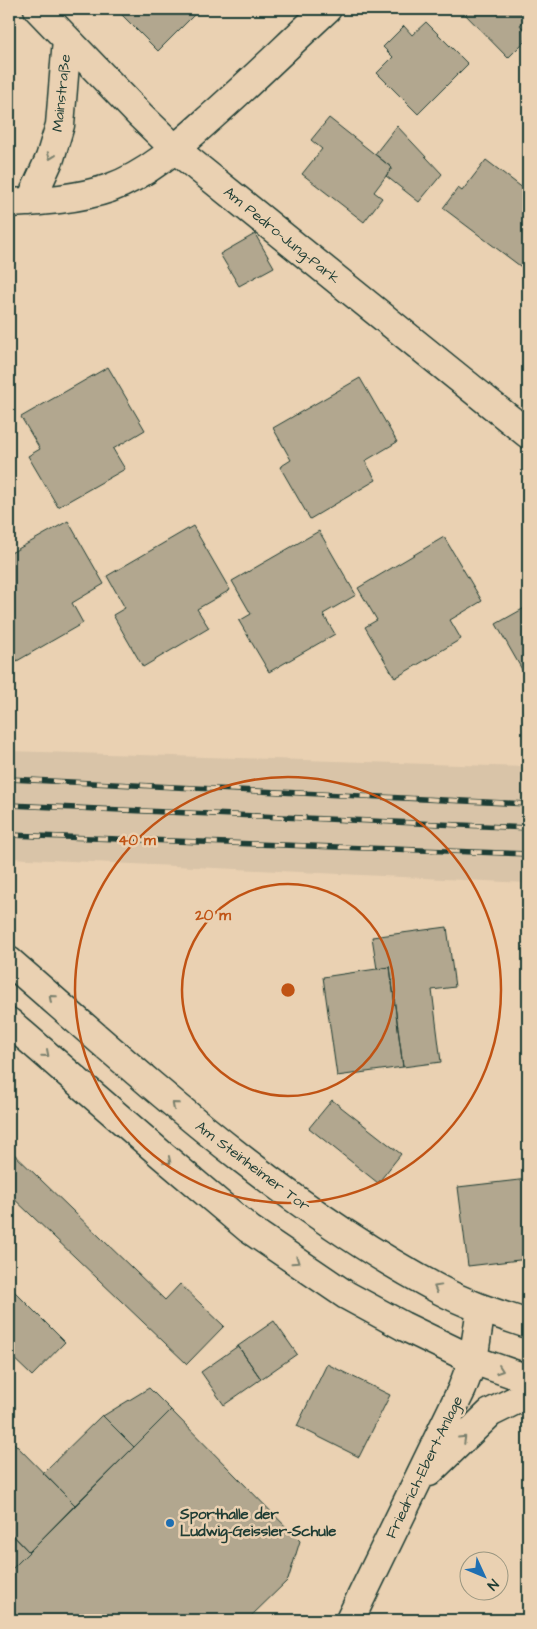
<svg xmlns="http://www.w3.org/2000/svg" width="537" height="1629" viewBox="0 0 537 1629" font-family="'Architects Daughter',sans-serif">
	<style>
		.built { fill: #d9c4a8 }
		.building { fill: #b2a78f; stroke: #1f3d34 }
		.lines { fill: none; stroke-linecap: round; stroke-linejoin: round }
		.street-casing { stroke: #1f3d34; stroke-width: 31 }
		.secondary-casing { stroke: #1f3d34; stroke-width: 31 }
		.primary-casing { stroke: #1f3d34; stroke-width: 31 }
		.street { stroke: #ead1b2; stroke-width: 28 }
		.secondary { stroke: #ead1b2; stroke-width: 28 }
		.primary { stroke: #ead1b2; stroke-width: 28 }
		.rail-casing { stroke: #1f3d34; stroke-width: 5.5 }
		.rail { stroke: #ead1b2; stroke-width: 4; stroke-dasharray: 11; stroke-linecap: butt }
		.oneway { stroke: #7a806d }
		.ring { fill: none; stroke: #c05314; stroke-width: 2.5 }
		.poi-dot { fill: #1f6fb2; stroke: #ead1b2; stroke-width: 2 }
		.labels { text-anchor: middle; stroke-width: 5; stroke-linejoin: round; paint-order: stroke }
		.street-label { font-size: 15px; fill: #1f3d34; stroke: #ead1b2 }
		.poi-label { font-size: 15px; font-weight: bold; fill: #1f3d34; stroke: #ead1b2; text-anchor: start }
		.centre { fill: #c05314; stroke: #ead1b2; stroke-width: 2.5 }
		.ring-label { font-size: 15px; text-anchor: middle; font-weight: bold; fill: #c05314; stroke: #ead1b2; stroke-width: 5; stroke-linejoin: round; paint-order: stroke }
	</style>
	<rect width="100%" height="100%" fill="#ead1b2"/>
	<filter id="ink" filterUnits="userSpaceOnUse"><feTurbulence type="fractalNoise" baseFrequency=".02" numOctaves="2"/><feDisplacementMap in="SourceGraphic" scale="10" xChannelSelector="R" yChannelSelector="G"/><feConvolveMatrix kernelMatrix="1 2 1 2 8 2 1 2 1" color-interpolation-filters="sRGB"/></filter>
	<g filter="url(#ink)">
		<!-- built -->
		<path class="built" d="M9 751 528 767V883L9 858Z"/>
		<!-- building -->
		<path class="building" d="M116 9H200L158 51Z
			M460 9H528V17L520 25 528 34V38L508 58Z
			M426 22 468 64 418 114 377 73 393 57 383 47 404 26 412 35Z
			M329 118 392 168 374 192 382 198 364 222 302 174 322 149 311 140Z
			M397 126 442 174 419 202 386 176 392 168 375 154Z
			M486 160 528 192V272L443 208 458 188 462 191Z
			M255 234 274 267 239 286 220 254Z
			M108 367 145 430 113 449 125 469 58 507 28 456 40 449 21 417Z
			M360 378 397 442 365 461 376 480 310 519 280 467 291 460 273 428Z
			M68 521 104 584 72 603 83 623 17 661 9 647V554Z
			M193 526 230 590 197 609 209 628 143 667 113 615 125 608 107 576Z
			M319 531 356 595 323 614 335 634 269 672 239 621 251 614 232 581Z
			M444 537 482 601 450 620 461 639 395 678 365 627 377 620 358 588Z
			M528 606V680L496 624Z
			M447 927 455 987 432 990 441 1062 403 1067 390 967 377 969 372 937Z
			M390 967 403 1067 337 1076 323 977Z
			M332 1100 401 1154 378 1183 309 1128Z
			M9 1149 165 1300 180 1284 224 1326 187 1364 9 1194Z
			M528 1179V1259L468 1266 458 1187Z
			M9 1286 65 1342 32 1376 9 1354Z
			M274 1321 297 1354 261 1379 238 1346Z
			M238 1346 261 1379 224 1405 201 1372Z
			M327 1364 390 1395 359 1457 297 1426Z
			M149 1388 171 1410 134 1447 103 1416Z
			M171 1410 300 1541 288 1580 247 1620H9V1572Z
			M102 1415 134 1447 75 1505 43 1473Z
			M10 1439 75 1505 29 1552 9 1531Z
			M9 1531 29 1552 9 1572Z"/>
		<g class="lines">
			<defs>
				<path id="street" d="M38 9 140 115 175 149 528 434
					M30 202 50 158 60 125 67 39
					M9 203C43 201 78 199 110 188 149 174 180 145 210 118 250 83 288 45 327 9"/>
				<path id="secondary" d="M429 1472 490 1413 516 1400H528
					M350 1620 462 1389 473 1360 481 1309"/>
				<path id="primary" d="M9 961C144 1078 281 1206 440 1290 468 1305 498 1314 528 1324
					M9 1022 163 1156 249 1229 346 1295 403 1326 473 1360 528 1379"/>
			</defs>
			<!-- street casing -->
			<use href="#street" class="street-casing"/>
			<!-- secondary casing -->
			<use href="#secondary" class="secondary-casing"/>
			<!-- primary casing -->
			<use href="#primary" class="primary-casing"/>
			<!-- street -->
			<use href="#street" class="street"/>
			<!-- secondary -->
			<use href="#secondary" class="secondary"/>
			<!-- primary -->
			<use href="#primary" class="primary"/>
			<defs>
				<path id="rail" d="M9 779 528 804
					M9 805 528 828
					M9 835 528 854"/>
			</defs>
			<!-- rail casing -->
			<use href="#rail" class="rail-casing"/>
			<!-- rail -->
			<use href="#rail" class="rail"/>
		</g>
		<!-- one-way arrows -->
		<defs><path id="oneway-chevron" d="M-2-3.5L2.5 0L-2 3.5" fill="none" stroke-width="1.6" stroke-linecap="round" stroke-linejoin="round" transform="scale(1.25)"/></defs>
		<g class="oneway">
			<use href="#oneway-chevron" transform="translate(51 156) rotate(110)"/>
			<use href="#oneway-chevron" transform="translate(52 998) rotate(-139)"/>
			<use href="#oneway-chevron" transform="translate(46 1054) rotate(41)"/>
			<use href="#oneway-chevron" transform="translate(175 1105) rotate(-139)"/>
			<use href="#oneway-chevron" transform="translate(168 1161) rotate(40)"/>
			<use href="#oneway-chevron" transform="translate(296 1261) rotate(34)"/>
			<use href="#oneway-chevron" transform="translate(437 1288) rotate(-151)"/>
			<use href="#oneway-chevron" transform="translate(500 1370) rotate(19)"/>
			<use href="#oneway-chevron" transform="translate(463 1439) rotate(-44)"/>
		</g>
	</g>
	<!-- distance rings -->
	<g class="ring">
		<circle cx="288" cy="990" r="106"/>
		<circle cx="288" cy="990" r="213"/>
	</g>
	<!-- markers -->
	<circle class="poi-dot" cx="170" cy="1523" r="5"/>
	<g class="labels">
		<!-- street labels -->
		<g class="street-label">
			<text transform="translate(61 93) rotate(-84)" y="5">Mainstraße</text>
			<text transform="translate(282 235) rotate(39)" y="5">Am Pedro-Jung-Park</text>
			<text transform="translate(253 1166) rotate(37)" y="5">Am Steinheimer Tor</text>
			<text transform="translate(424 1467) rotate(-64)" y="5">Friedrich-Ebert-Anlage</text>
		</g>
		<!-- poi labels -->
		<g class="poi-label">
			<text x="180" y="1519">Sporthalle der<tspan x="180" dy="17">Ludwig-Geissler-Schule</tspan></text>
		</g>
	</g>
	<circle cx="288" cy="990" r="8" class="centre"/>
	<g class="ring-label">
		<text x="137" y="845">40 m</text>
		<text x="213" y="920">20 m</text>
	</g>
	<!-- margin -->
	<rect width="537" height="1629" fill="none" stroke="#ead1b2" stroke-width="30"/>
	<rect x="15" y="15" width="507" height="1599" fill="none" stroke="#1f3d34" stroke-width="2" filter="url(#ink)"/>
	<!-- north arrow -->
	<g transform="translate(484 1576) rotate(134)"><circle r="24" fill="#ead1b2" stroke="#999680"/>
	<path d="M0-4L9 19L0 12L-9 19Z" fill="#1f6fb2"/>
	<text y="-8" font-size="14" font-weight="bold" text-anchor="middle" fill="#1f3d34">N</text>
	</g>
</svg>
